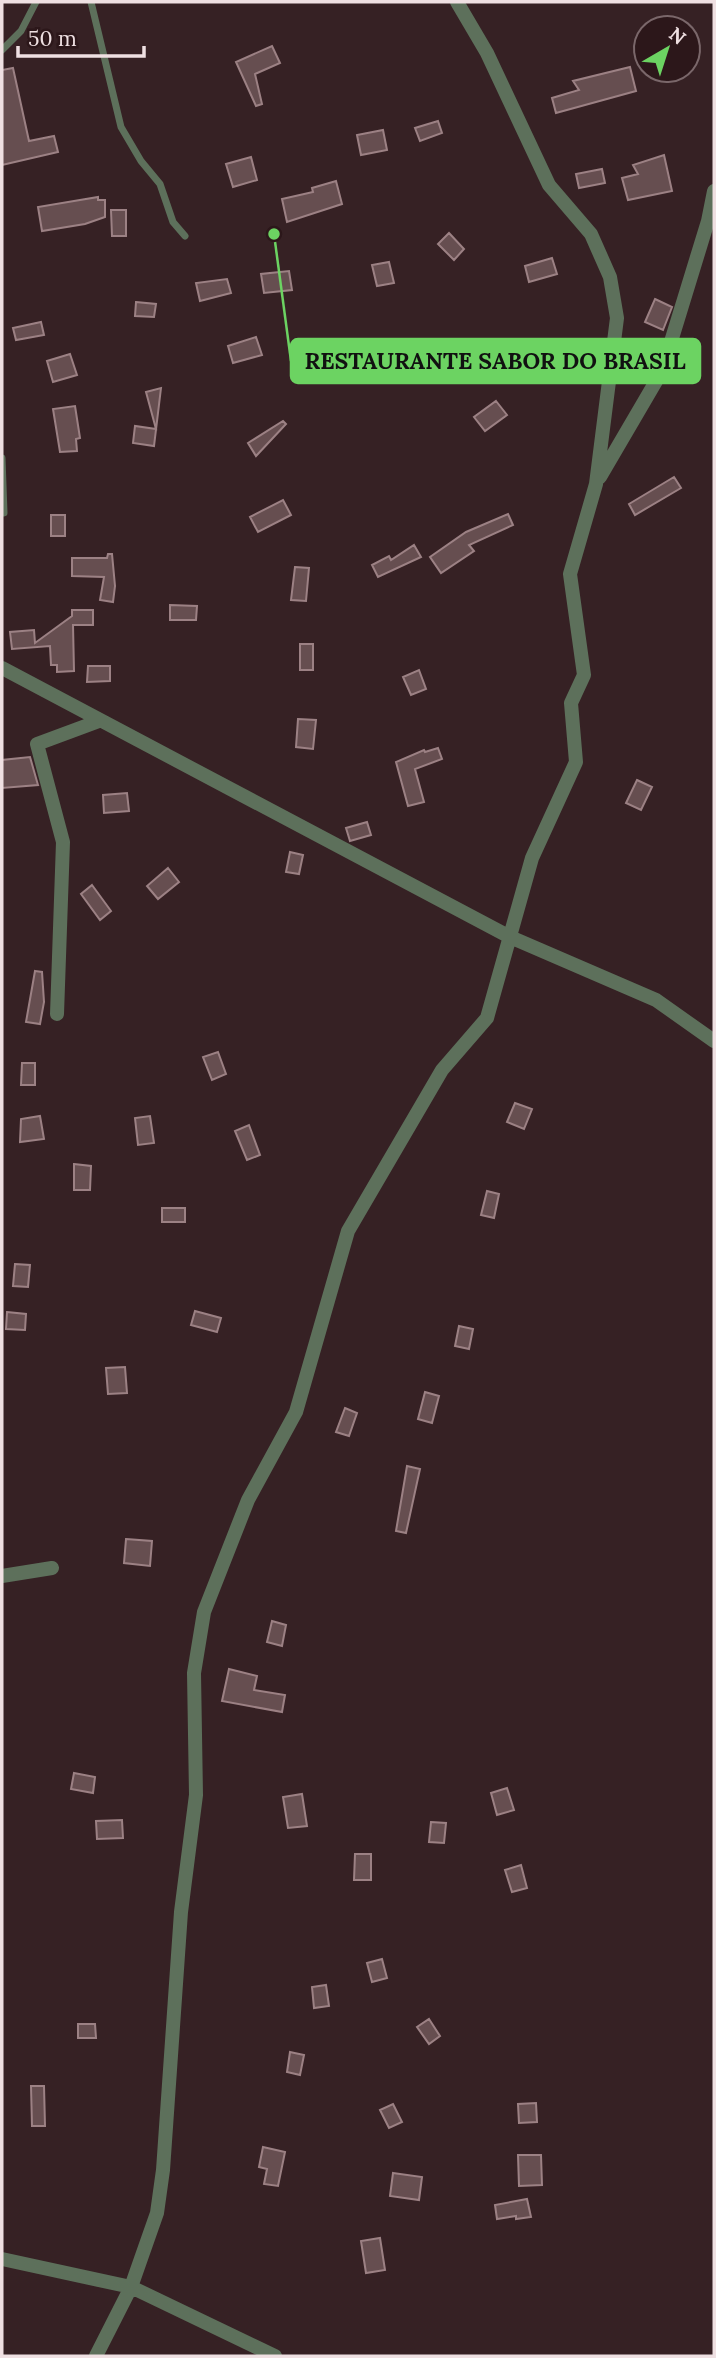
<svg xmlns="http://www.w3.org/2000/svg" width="716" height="2358" viewBox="0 0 716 2358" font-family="Lora,serif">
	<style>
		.building { fill: #664e50; stroke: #9c8184; stroke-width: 2 }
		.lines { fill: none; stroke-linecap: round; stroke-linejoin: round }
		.lane { stroke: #5d705b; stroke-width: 7 }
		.street { stroke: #5d705b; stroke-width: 14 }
		.leader { fill: none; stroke: #6cd362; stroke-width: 2.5 }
		.callout-dot { fill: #6cd362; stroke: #2c171a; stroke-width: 2.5 }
		.callout { fill: #6cd362; stroke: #6cd362; stroke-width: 2.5 }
		.callout-label { font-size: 23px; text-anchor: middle; font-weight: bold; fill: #111 }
	</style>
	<rect width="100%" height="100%" fill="#362124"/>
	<!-- building -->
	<path class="building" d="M272 46 280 63 255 74 262 104 256 106 236 62Z
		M630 67 636 91 556 113 552 98 579 90 573 81Z
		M13 68 29 141 54 136 58 152 2 165V70Z
		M438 121 442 133 420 141 415 128Z
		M383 130 387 150 361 155 357 135Z
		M664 155 672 191 628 200 622 178 638 174 633 165Z
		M251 157 257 180 233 187 226 164Z
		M602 169 605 183 579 188 576 174Z
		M336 181 342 204 287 222 282 199 313 192 312 188Z
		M98 197V200H105V217L85 224 42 231 38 207Z
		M111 210H126V236H112Z
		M449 233 464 249 454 260 438 244Z
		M552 258 557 274 529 282 525 266Z
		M389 262 394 283 377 286 372 265Z
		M289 271 292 290 264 293 261 274Z
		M227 279 231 293 200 301 196 283Z
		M655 299 672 307 663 330 645 322Z
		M136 302 156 304 154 317 135 316Z
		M41 322 44 335 16 340 13 328Z
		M256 337 262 355 233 363 228 346Z
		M70 354 77 375 53 382 47 361Z
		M161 388 154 446 133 443 135 426 156 429 146 392Z
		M496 401 507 415 485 431 474 417Z
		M75 406 80 438 76 439 77 451 60 452 53 409Z
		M283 421 286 424 256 456 248 443Z
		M674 477 681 488 635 515 629 504Z
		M283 500 291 515 258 532 250 517Z
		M508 514 513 525 469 545 474 551 441 573 430 557 466 532Z
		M51 515H65V536H51Z
		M414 545 421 557 378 577 372 565 389 556 391 560Z
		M108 554H112L115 586 113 602 100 600 104 577 72 576V558H107Z
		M295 567 309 568 306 601 291 600Z
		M170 605 197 606 196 620H170Z
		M72 610H93V625H73L74 671 57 672V665H51L50 646 12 649 10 632 34 630 35 643 72 616Z
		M300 644H313V670H300Z
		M88 666H110V681L87 682Z
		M419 670 426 689 411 695 403 677Z
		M298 719 316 720 313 749 296 747Z
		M438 748 442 759 415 769 424 802 408 806 396 762 424 750 425 752Z
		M30 757 38 785 2 788V760Z
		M637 780 652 787 641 810 626 803Z
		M127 793 129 811 104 813 103 795Z
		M367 822 371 835 350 841 346 828Z
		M290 852 303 855 299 874 286 872Z
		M168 868 179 882 158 899 147 886Z
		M92 885 111 911 100 920 81 894Z
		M35 971 42 972 44 1002 40 1024 26 1022Z
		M218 1052 226 1074 212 1080 203 1057Z
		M22 1063H35V1085H21Z
		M515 1103 532 1109 524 1129 507 1122Z
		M40 1116 44 1139 20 1142 21 1119Z
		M150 1116 154 1143 138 1145 135 1118Z
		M249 1125 260 1155 247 1160 235 1131Z
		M74 1164 91 1166 90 1190H74Z
		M487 1191 499 1194 494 1218 481 1215Z
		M162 1208H185V1222H162Z
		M15 1264 30 1265 28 1287 13 1286Z
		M195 1311 221 1318 217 1332 191 1325Z
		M7 1312 26 1314 25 1330 6 1329Z
		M459 1326 473 1329 469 1349 455 1346Z
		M125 1367 127 1393 108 1394 106 1368Z
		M425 1392 439 1396 432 1423 418 1419Z
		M345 1408 357 1413 349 1436 336 1432Z
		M407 1466 420 1469 406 1533 396 1531Z
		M126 1539 152 1541 150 1566 124 1563Z
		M272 1621 286 1625 282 1646 267 1642Z
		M229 1669 257 1676 254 1690 285 1695 282 1712 222 1701Z
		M74 1773 95 1777 93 1793 71 1789Z
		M507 1788 514 1810 497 1815 491 1793Z
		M302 1794 307 1826 288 1828 283 1797Z
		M122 1820 123 1838 97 1839 96 1821Z
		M431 1822 446 1823 444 1843 429 1842Z
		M355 1854H371V1880H354Z
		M521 1865 527 1888 512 1892 505 1870Z
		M382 1959 387 1978 372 1982 367 1963Z
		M326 1985 329 2006 314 2008 312 1987Z
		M429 2019 440 2036 429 2044 417 2027Z
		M78 2024H95L96 2038H78Z
		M290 2052 304 2055 300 2075 287 2072Z
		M31 2086H44L45 2126H32Z
		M536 2103 537 2122 519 2123 518 2104Z
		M393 2104 402 2122 389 2128 380 2110Z
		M263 2147 285 2152 278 2186 264 2184 267 2169 259 2167Z
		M518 2155H541L542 2185 519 2186Z
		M393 2173 422 2177 419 2200 390 2196Z
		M527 2199 531 2217 516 2219V2216L497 2219 495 2205Z
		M380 2238 385 2270 366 2273 361 2241Z"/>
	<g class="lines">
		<!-- lane -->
		<path class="lane" d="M91 2 121 127 141 161 160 184 173 222 185 236
			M2 50 21 31 36 2
			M2 458 4 513"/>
		<!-- street -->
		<path class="street" d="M600 477 662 371 708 221 714 191
			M2 668 510 937 656 1000 714 1041
			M57 1014 63 842 37 744 99 721
			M2 1576 52 1568
			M2 2259 131 2287 275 2356
			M96 2356 131 2287 157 2213 163 2170 181 1912 196 1795 194 1673 204 1612 248 1500 296 1412 348 1231 442 1070 487 1018 532 858 576 762 571 703 584 675 570 574 596 484 617 318 610 277 591 234 549 185 487 53 457 2"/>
	</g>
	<!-- callouts -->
	<path class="leader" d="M274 234L291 361"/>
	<circle class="callout-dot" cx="274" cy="234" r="7"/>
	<rect class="callout" x="291" y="339" width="409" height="44" rx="7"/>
	<g class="callout-label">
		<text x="495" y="369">RESTAURANTE SABOR DO BRASIL</text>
	</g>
	<!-- border -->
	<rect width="716" height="2358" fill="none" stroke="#efe0e2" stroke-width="7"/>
	<!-- north arrow -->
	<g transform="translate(667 49) rotate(39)"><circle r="33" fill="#2c171a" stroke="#7a676a" stroke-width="2"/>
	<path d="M0-5L12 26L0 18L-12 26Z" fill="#6cd362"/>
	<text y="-10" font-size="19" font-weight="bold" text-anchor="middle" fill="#efe0e2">N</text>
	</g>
	<!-- scale -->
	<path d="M18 46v10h126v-10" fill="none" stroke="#efe0e2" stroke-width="3.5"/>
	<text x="28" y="46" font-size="21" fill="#efe0e2" stroke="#2c171a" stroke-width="5" paint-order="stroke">50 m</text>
</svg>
